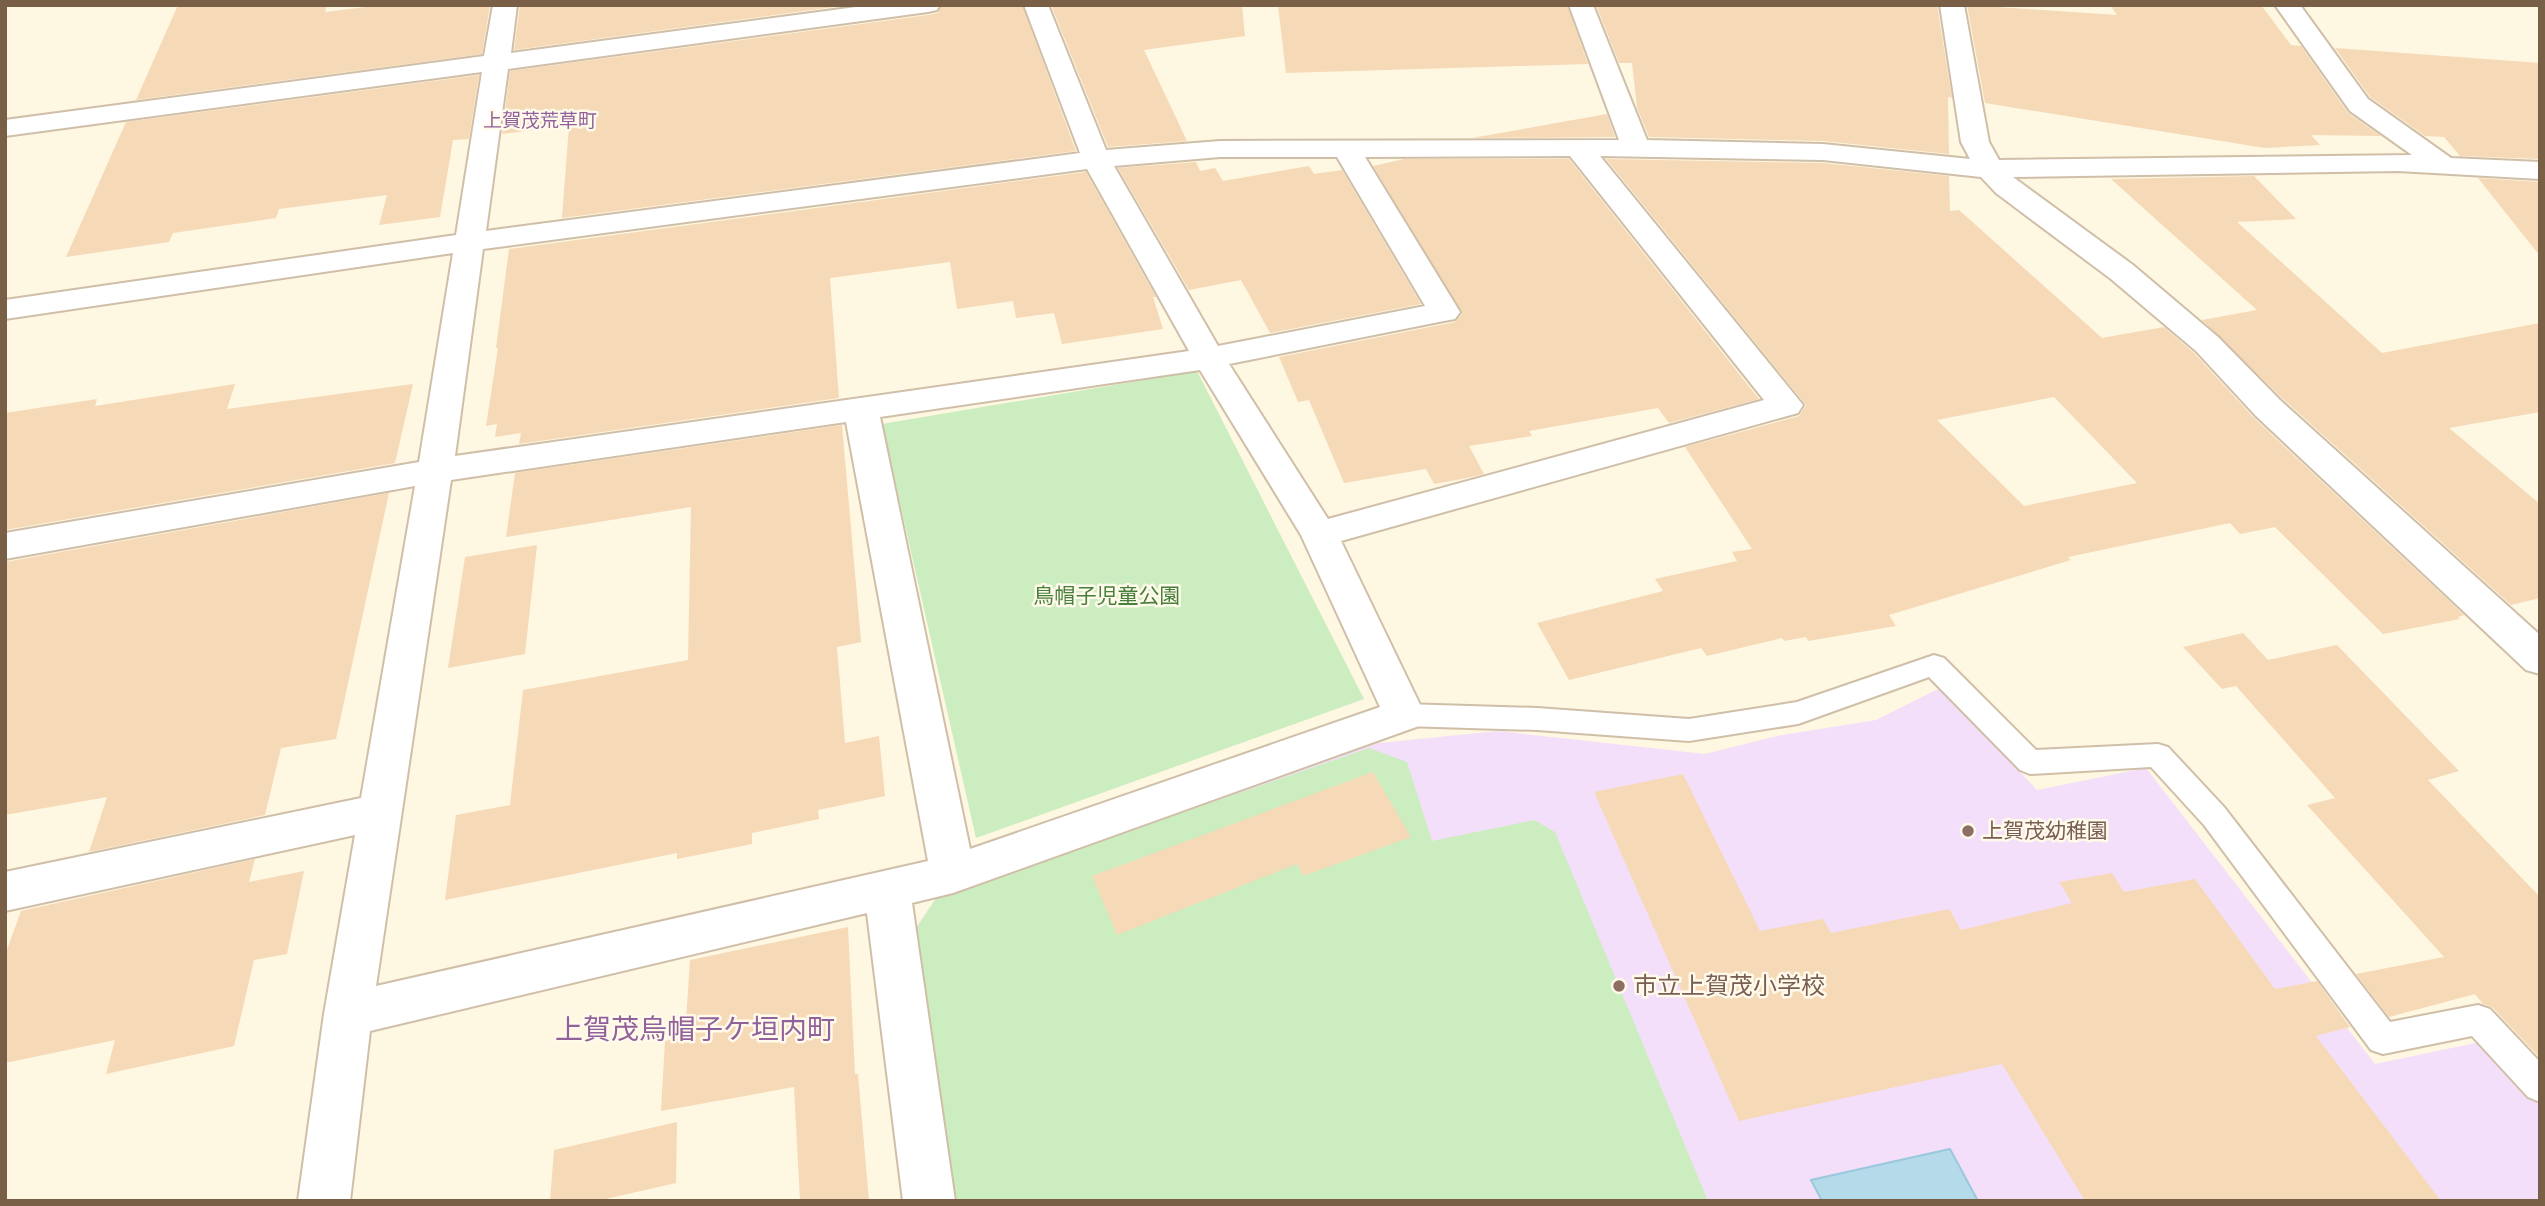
<svg xmlns="http://www.w3.org/2000/svg" width="2545" height="1206" viewBox="0 0 2545 1206" font-family="'Public Sans','Noto Sans JP',sans-serif">
	<style>
		.education { fill: #f4dffa }
		.green { fill: #cbedbf }
		.water { fill: #b5dae9; stroke: #9ac8dc; stroke-width: 2 }
		.building { fill: #f6d9b7; fill-rule: evenodd }
		.lines { fill: none; stroke-linecap: round; stroke-linejoin: round }
		.service-casing { stroke: #d0bfa8; stroke-width: 4 }
		.minor-casing { stroke: #d0bfa8; stroke-width: 4 }
		.service { fill: #fff; fill-rule: evenodd }
		.minor { fill: #fff; fill-rule: evenodd }
		.education-dot { fill: #8d6e63; stroke: #fffaea; stroke-width: 2.5 }
		.labels { text-anchor: middle; stroke-width: 5; stroke-linejoin: round; paint-order: stroke }
		.far-neighbourhood-label { font-size: 19px; fill: #91619c; stroke: #fffaea }
		.park-label { font-size: 21px; fill: #477f3d; stroke: #fffaea }
		.education-label { font-size: 21px; fill: #785e54; stroke: #fffaea; text-anchor: start }
		.near-education-label { font-size: 24px; fill: #785e54; stroke: #fffaea; text-anchor: start }
		.near-neighbourhood-label { font-size: 28px; fill: #91619c; stroke: #fffaea }
	</style>
	<rect width="100%" height="100%" fill="#fef7e2"/>
	<!-- education -->
	<path class="education" d="M1940 688 2037 790 2146 768 2375 1064 2480 1042 2540 1104V1201H955L914 931 937 897 1369 744 1498 731 1705 754 1777 736 1876 720Z"/>
	<!-- green -->
	<path class="green" d="M1197 371 1364 699 976 838 882 424Z
		M1369 748 1407 762 1432 841 1534 820 1555 832 1708 1201H955L914 931 937 897Z"/>
	<!-- water -->
	<path class="water" d="M1950 1149 1978 1201H1822L1811 1180Z"/>
	<!-- building -->
	<path class="building" d="M178 5H327L325 12 382 5H490L482 54 136 100Z
		M520 5H849L514 50Z
		M942 5H1022L1076 151 562 218 569 126 502 134 510 71 928 15 938 13Z
		M1051 5H1242L1245 36 1144 50 1187 141 1108 147Z
		M1278 5H1567L1588 64 1286 73Z
		M1596 5H1937L1952 98 1948 97 1949 154 1823 141 1649 137 1637 108 1632 63H1619Z
		M1967 5 2117 15 2110 5H2261L2291 45 2301 46 2348 113 2381 136 2311 135 2320 145 2265 148 1985 103Z
		M2335 48 2540 63V159L2460 156 2444 137 2425 136 2370 97Z
		M479 75 469 139 453 140 440 217 379 225 387 195 279 209 276 218 173 233 169 242 66 257 126 122Z
		M1607 114 1615 137 1472 138Z
		M1404 159H1569L1759 399 1669 423 1658 408 1529 431 1532 436 1469 446 1484 474 1467 478 1434 484 1426 469 1344 483 1309 400 1298 402 1279 357 1455 322 1462 314 1373 166Z
		M1606 159 1823 163 1949 176 1950 211 1959 210 2102 338 2164 327 2194 353 2254 418 2464 615 2458 617 2460 619 2383 634 2275 527 2240 534 2230 523 2068 557 2071 560 1889 615 1896 626 1808 641 1806 637 1784 641 1782 638 1707 656 1701 648 1569 680 1537 623 1663 591 1655 579 1737 561 1732 552 1752 549 1685 447 1799 416 1806 405ZM2054 397 2137 483 2024 506 1937 420Z
		M1196 162 1200 171 1215 168 1223 181 1309 166 1314 174 1342 170 1421 304 1270 333 1241 280 1189 290 1118 168Z
		M1086 172 1156 297H1153L1163 329 1062 344 1054 313 1016 318 1013 301 957 309 950 262 830 278 839 398 519 444 521 433 495 437 497 424 486 426 498 348H496L509 249Z
		M2254 176 2296 219 2237 222 2382 353 2540 323V412L2449 428 2540 504V598L2511 605 2282 398 2202 320 2257 310 2111 179Z
		M2478 178 2540 182V256Z
		M235 384 227 409 413 384 395 463 5 530V413L97 399 95 406Z
		M842 425 861 642 837 647 845 743 879 736 885 796 818 810 819 819 752 833V844L677 859V853L445 900 456 815 510 805 523 690 688 660 691 507 506 537 515 473Z
		M389 493 336 739 281 748 265 815 89 852 107 797 5 815V562Z
		M537 545 525 654 448 668 465 557Z
		M2243 633 2268 660 2337 645 2459 771 2428 780 2540 897V1058L2492 1007 2483 1004 2475 994 2389 1017 2356 974 2444 957 2307 805 2335 798 2236 686 2222 689 2183 647Z
		M1373 772 1411 837 1303 876 1297 864 1117 935 1092 876Z
		M1683 774 1760 931 1823 919 1831 933 1949 909 1961 930 2072 903 2059 882 2112 873 2124 892 2195 879 2275 989 2317 981 2350 1027 2316 1036 2441 1201H2085L2002 1064 1739 1121 1594 792Z
		M255 859 249 882 304 871 287 954 254 960 234 1046 106 1074 115 1040 5 1063V955L21 911Z
		M848 927 855 1074H858L869 1201H800L794 1087 661 1111 665 1041 685 1037 690 960Z
		M677 1122 676 1183 597 1201H550L554 1150Z"/>
	<g class="lines">
		<defs>
			<path id="service" d="M1934 655 1944 658 2036 750 2158 744 2168 747 2224 807 2390 1022 2478 1005 2490 1009 2540 1062V1102L2528 1097 2472 1036 2383 1054 2371 1050 2204 825 2151 767 2030 774 2020 770 1929 677 1798 724 1689 741 1537 730 1404 726 1394 723 1390 715 1394 707 1404 704 1537 708 1689 719 1797 702Z"/>
			<path id="minor" d="M493 5H517L511 53 871 5H940L937 10 928 12 508 69 486 231 1080 153 1024 5H1048L1106 150 1220 141 1619 140 1569 5H1593L1647 140 1823 144 1970 159 1961 142 1940 5H1964L1989 142 1999 160 2412 155 2350 111 2275 5H2300L2368 99 2451 158 2540 162V179L2398 171 2013 177 2133 265 2218 337 2280 400 2540 635V674L2526 670 2256 416 2196 351 2111 279 1996 193 1981 177 1823 160 1600 156 1803 405 1798 413 1341 541 1425 715 1419 726 953 893 912 903 955 1201H903L867 913 370 1031 350 1201H298L324 1014 355 835 5 911V872L361 798 415 486 5 559V533L419 462 453 253 5 319V300L456 235 482 72 5 136V120L484 56ZM1570 156 1764 400 1328 519 1229 364 1444 321 1455 319 1460 312 1365 157ZM1220 157H1337L1425 306 1218 346 1114 166ZM1087 169 1189 351 455 456 483 249ZM1200 370 1301 535 1380 707 970 849 880 417ZM846 422 928 861 376 986 451 480Z"/>
		</defs>
		<!-- service casing -->
		<use href="#service" class="service-casing"/>
		<!-- minor casing -->
		<use href="#minor" class="minor-casing"/>
		<!-- service -->
		<use href="#service" class="service"/>
		<!-- minor -->
		<use href="#minor" class="minor"/>
	</g>
	<!-- markers -->
	<g class="education-dot">
		<circle cx="1968" cy="831" r="7"/>
		<circle cx="1619" cy="986" r="7"/>
	</g>
	<g class="labels">
		<!-- far-neighbourhood labels -->
		<g class="far-neighbourhood-label">
			<text x="540" y="127">上賀茂荒草町</text>
		</g>
		<!-- park labels -->
		<g class="park-label">
			<text x="1107" y="603">鳥帽子児童公園</text>
		</g>
		<!-- education labels -->
		<g class="education-label">
			<text x="1982" y="838">上賀茂幼稚園</text>
		</g>
		<!-- near-education labels -->
		<g class="near-education-label">
			<text x="1633" y="994">市立上賀茂小学校</text>
		</g>
		<!-- near-neighbourhood labels -->
		<g class="near-neighbourhood-label">
			<text x="695" y="1039">上賀茂烏帽子ケ垣内町</text>
		</g>
	</g>
	<!-- border -->
	<rect width="2545" height="1206" fill="none" stroke="#785f46" stroke-width="14"/>
</svg>
